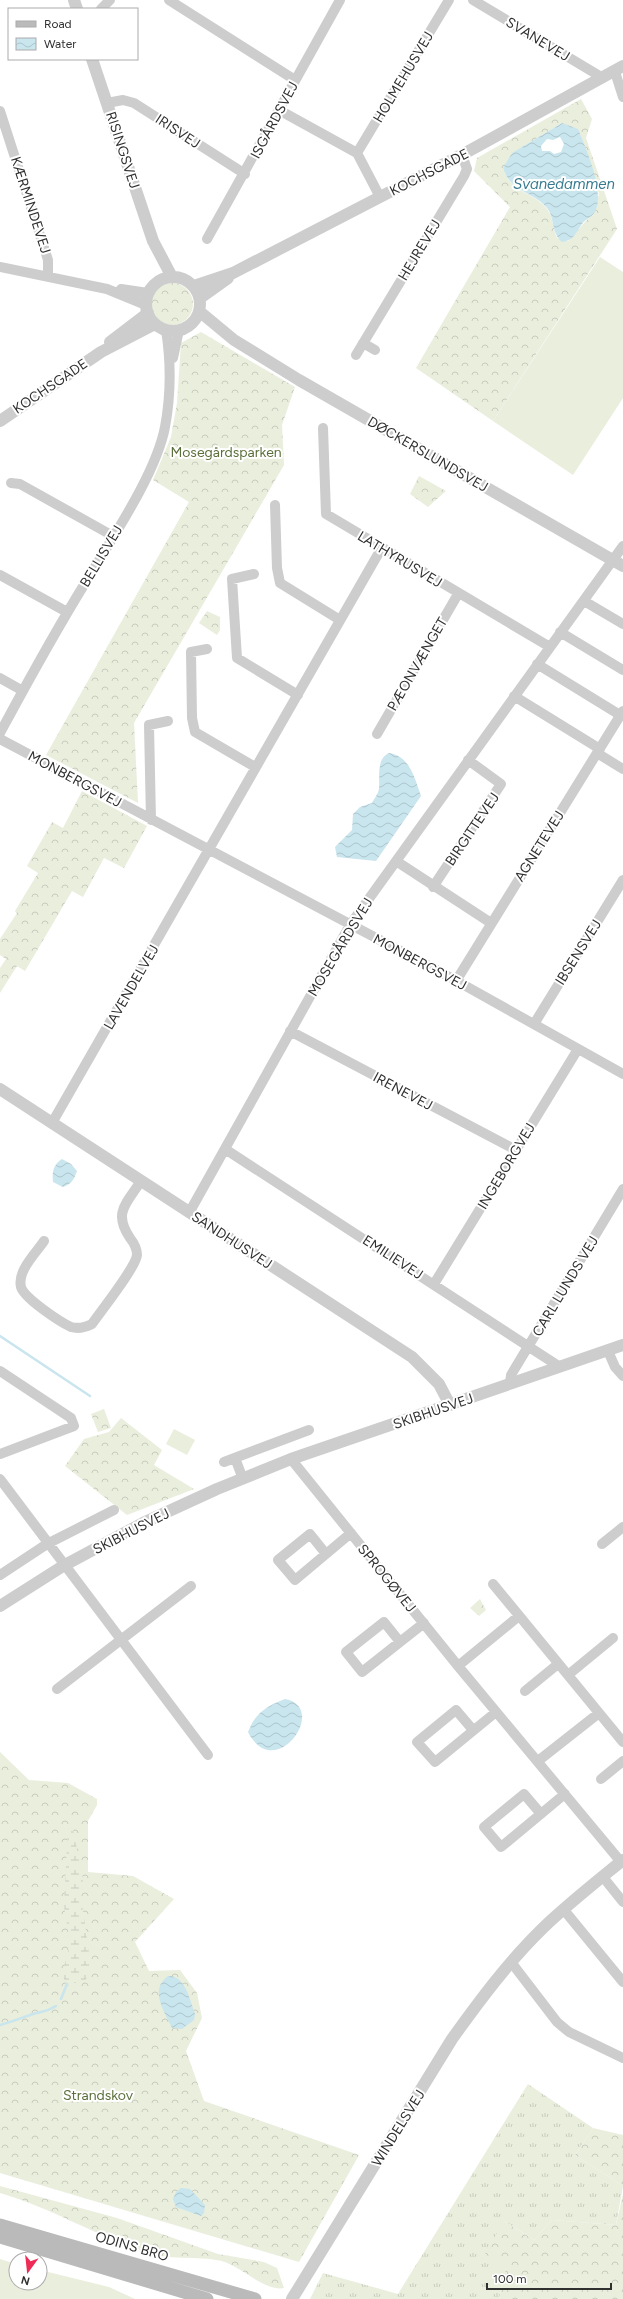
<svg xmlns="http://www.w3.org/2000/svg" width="623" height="2299" viewBox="0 0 623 2299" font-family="Figtree,sans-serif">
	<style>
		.grass { fill: url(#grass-tufts) }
		.forest { fill: url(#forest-crowns); fill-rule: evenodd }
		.wetland { fill: url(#wetland-marsh) }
		.pitch { fill: #e9eedd }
		.water { fill: url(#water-waves); fill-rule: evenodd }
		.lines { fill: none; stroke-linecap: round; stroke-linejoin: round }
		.stream { stroke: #c9e5ee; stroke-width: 2.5 }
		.minor { stroke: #cdcdcd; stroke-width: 10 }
		.tertiary { stroke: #cdcdcd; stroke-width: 12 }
		.secondary { stroke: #bababa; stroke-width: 13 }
		.labels { text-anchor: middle; stroke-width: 4; stroke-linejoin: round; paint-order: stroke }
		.street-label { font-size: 14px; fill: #303030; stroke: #fff }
		.park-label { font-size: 14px; fill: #5a6f3a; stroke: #fff }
		.water-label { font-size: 15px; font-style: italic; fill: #377a90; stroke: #fff }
	</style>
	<defs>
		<pattern id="grass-tufts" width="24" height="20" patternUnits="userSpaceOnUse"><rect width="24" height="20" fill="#e9eedd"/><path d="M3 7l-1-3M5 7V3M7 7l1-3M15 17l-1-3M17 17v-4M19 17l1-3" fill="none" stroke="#c8ccbe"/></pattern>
		<pattern id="forest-crowns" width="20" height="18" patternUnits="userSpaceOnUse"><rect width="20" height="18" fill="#e9eedd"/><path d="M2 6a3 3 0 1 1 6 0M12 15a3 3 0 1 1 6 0" fill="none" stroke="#c8ccbe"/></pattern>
		<pattern id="wetland-marsh" width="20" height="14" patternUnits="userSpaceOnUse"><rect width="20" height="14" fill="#e9eedd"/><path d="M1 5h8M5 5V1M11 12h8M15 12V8" fill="none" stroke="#c8ccbe"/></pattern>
		<pattern id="water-waves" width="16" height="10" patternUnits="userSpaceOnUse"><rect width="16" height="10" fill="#c9e5ee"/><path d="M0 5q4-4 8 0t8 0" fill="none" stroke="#adc5cc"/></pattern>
	</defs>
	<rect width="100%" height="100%" fill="#fff"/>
	<!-- grass -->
	<path class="grass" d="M528 2084 593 2128 575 2155 623 2186 616 2225 552 2220 534 2240 504 2221 506 2268 499 2299H310L323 2273 398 2294Z"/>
	<!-- forest -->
	<path class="forest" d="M581 99 592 119 586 138 617 229 493 421 416 368 510 207 474 171 477 158ZM562 123 593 173 599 194 593 215C582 222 578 233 568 241L557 238C553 229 553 216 547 209 534 192 510 193 503 168L513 153Z
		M151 304a21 21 0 1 1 42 0a21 21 0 1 1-42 0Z
		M201 332 295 387 282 425 284 465 134 723 138 803 46 755 189 502 153 480 171 437 177 403 181 343Z
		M419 476 446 491 428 507 410 494Z
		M207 611 220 617V630L217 635 199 623Z
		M82 791 147 826 124 868 104 858 83 897 72 891 25 971 17 966 0 993V968L6 959 0 955V939L17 913 15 911 38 873 27 866 52 822 63 828Z
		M104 1409 111 1428 98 1432 91 1414Z
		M121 1418 162 1450 154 1465 194 1489 127 1515 65 1466 84 1439 109 1432Z
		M480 1599 486 1610 479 1616 470 1608Z
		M0 1752 29 1780 68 1783 97 1799V1805L88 1821V1872L133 1876 174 1899 135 1942 149 1971 180 1970 197 1993 202 2018 186 2051 204 2101 359 2155 299 2262 0 2173Z
		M593 2128 623 2135V2186L575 2155Z
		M0 2186 117 2218 218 2254 264 2262 277 2268 284 2288C267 2292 242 2268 225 2262 203 2255 173 2261 149 2253 98 2237 52 2208 0 2193Z
		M623 2194V2299H499L506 2268 485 2254 504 2221 534 2240 552 2220 616 2225Z"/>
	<!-- wetland -->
	<path class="wetland" d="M68 1826H71L73 1829 83 1879 81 1896 91 1967 88 1977 82 1983H68L64 1979 63 1971 70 1943 64 1906Z"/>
	<!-- pitch -->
	<path class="pitch" d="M600 257 623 272V398L573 475 493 421Z
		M174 1429 195 1440 187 1455 166 1444Z
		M0 2259 16 2264V2283H40V2270L109 2287 135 2299H0Z"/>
	<!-- water -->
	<path class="water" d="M562 123 578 129C586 149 604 189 596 209 594 217 586 218 582 224 576 233 573 241 562 242 551 233 555 218 547 208 534 192 510 192 503 168L512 153ZM560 137 564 144 561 152 554 154 550 151H542L541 146 547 139 553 140Z
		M389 753C410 756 415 779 421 796L376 861 337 857 335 847 352 830 353 814 360 807 372 803C374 799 378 794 379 789 380 777 376 759 389 753Z
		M62 1159 71 1164 77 1171C74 1179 72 1184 63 1187L53 1182C52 1172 53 1165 62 1159Z
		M285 1699C330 1707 275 1785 248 1732 255 1713 267 1706 285 1699Z
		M168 1976C185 1975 190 2000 195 2014L194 2020 182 2029 172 2028C164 2011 149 1990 168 1976Z
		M181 2188 190 2189 205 2205 204 2213 201 2216 176 2207 173 2199 176 2192Z"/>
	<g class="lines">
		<!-- stream -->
		<path class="stream" d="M0 1336 90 1396
			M61 1999 67 1984
			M0 2025C11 2022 19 2019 30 2015 40 2011 45 2013 56 2006"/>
		<!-- minor -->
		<path class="minor" d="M169 0 295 80
			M473 0 603 78
			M101 9 110 0
			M615 72 623 97
			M107 103 123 100 134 103 245 174
			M279 110 357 153 380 197
			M0 111 48 260V277
			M357 153 449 0
			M207 239 340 0
			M0 267 107 289 146 305
			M121 289 148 293
			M363 343 375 350
			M356 355 464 176 467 169 462 155
			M173 358 179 330
			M323 428 326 514 550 647
			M11 483 20 484 113 536
			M275 505 277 568 280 583 340 620
			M254 574 232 579 237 658 298 695
			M0 575 67 612
			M584 601 623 624
			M560 632 623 670
			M207 649 191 652 192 718 195 732 255 767
			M537 664 620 715
			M0 678 23 691
			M514 696 600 749
			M0 733C28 681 56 630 87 580 112 538 156 474 165 427 171 395 171 362 166 330
			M377 734 458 594
			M0 739 446 975 623 1074
			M597 753 623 769
			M151 820 149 725 168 721
			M396 861 491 923
			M433 887 501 784 468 760
			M456 981 623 711
			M534 1024 623 880
			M290 1031 516 1150
			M52 1123 381 549
			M225 1149 560 1367
			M189 1213 350 925 623 546
			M44 1241C36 1253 17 1271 21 1287 24 1298 60 1322 71 1327 78 1329 86 1327 92 1324 101 1311 136 1267 137 1255 137 1248 134 1243 130 1238 113 1213 126 1204 141 1181
			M434 1284 578 1049
			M608 1351 615 1367 623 1376
			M0 1371 71 1418 74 1426 0 1454
			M510 1383 511 1375 623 1189
			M235 1458 243 1479
			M291 1459 458 1666 621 1862
			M224 1462 309 1430
			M0 1479 208 1755
			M602 1544 623 1527
			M326 1554 310 1534 278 1560 295 1580 351 1533
			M0 1575 47 1544 114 1510
			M493 1584 623 1742
			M400 1642 384 1622 346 1652 362 1672 424 1623
			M458 1666 519 1616
			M568 1675 613 1638
			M57 1689 191 1586
			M525 1691 558 1664
			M473 1730 456 1710 417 1742 435 1762 496 1712
			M538 1761 599 1713
			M601 1779 623 1761
			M541 1814 524 1794 484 1827 501 1847 560 1798 565 1794
			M603 1877 623 1902
			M564 1910 623 1982
			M511 1962 557 2022 569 2032 623 2058"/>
		<!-- tertiary -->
		<path class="tertiary" d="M74 0 77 9
			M92 59 153 241 172 277
			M146 304a27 27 0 1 1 54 0a27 27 0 1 1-54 0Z
			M194 286 233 273 467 152 623 66
			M200 298 228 278
			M199 311 234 340 299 380 623 566
			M110 342 148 313
			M0 421 101 352 155 324
			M0 1089 412 1357 439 1384 450 1405
			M0 1606 63 1566 143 1523 217 1489 291 1459 623 1345
			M292 2299 452 2039C480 2000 509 1961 543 1928 568 1904 596 1882 623 1860"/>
		<!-- secondary -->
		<path class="secondary" d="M0 2225 255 2299
			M0 2237 207 2299"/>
	</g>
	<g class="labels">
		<!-- street labels -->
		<g class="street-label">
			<text transform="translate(538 39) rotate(31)" y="5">SVANEVEJ</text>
			<text transform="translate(403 77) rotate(-59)" y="5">HOLMEHUSVEJ</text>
			<text transform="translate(274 120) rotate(-62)" y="5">ISGÅRDSVEJ</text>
			<text transform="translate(178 131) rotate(33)" y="5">IRISVEJ</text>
			<text transform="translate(123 150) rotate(72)" y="5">RISINGSVEJ</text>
			<text transform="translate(429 172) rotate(-27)" y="5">KOCHSGADE</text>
			<text transform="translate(31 205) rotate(72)" y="5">KÆRMINDEVEJ</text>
			<text transform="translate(419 250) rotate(-59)" y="5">HEJREVEJ</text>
			<text transform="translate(50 386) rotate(-34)" y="5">KOCHSGADE</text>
			<text transform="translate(428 454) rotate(30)" y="5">DØCKERSLUNDSVEJ</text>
			<text transform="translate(101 556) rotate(-59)" y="5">BELLISVEJ</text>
			<text transform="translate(400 559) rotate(31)" y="5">LATHYRUSVEJ</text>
			<text transform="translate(417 664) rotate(-60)" y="5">PÆONVÆNGET</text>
			<text transform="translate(75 779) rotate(28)" y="5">MONBERGSVEJ</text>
			<text transform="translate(472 829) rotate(-56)" y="5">BIRGITTEVEJ</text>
			<text transform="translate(539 846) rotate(-58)" y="5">AGNETEVEJ</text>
			<text transform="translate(340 947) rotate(-59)" y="5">MOSEGÅRDSVEJ</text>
			<text transform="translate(578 952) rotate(-58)" y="5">IBSENSVEJ</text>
			<text transform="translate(420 962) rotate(28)" y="5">MONBERGSVEJ</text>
			<text transform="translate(131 987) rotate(-60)" y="5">LAVENDELVEJ</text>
			<text transform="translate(403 1091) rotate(28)" y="5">IRENEVEJ</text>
			<text transform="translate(506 1166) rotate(-59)" y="5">INGEBORGVEJ</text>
			<text transform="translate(232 1240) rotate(33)" y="5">SANDHUSVEJ</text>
			<text transform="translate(393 1257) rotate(33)" y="5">EMILIEVEJ</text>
			<text transform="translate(565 1286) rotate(-59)" y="5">CARL LUNDS VEJ</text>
			<text transform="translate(433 1411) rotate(-19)" y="5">SKIBHUSVEJ</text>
			<text transform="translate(131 1531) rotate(-27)" y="5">SKIBHUSVEJ</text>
			<text transform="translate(387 1578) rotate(51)" y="5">SPROGØVEJ</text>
			<text transform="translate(398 2128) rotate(-58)" y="5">WINDELSVEJ</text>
			<text transform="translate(132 2246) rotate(16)" y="5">ODINS BRO</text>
		</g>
		<!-- park labels -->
		<g class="park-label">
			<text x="226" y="457">Mosegårdsparken</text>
			<text x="98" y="2100">Strandskov</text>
		</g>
		<!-- water labels -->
		<g class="water-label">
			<text x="564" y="189">Svanedammen</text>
		</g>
	</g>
	<!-- legend -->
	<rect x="8" y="8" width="130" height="52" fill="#ffffff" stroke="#acacac"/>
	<rect x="16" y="21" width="20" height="6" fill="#bababa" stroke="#acacac"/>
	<text x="44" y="28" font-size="12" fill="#303030">Road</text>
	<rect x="16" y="38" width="20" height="12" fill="url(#water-waves)" stroke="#acacac"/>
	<text x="44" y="48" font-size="12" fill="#303030">Water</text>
	<!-- north arrow -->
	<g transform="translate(28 2271) rotate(195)"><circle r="19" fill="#ffffff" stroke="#acacac"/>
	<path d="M0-3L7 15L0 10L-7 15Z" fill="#ee2b56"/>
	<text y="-6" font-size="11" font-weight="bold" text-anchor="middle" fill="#303030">N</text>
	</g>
	<!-- scale -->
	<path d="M487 2283v6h124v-6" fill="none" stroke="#303030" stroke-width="2"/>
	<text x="493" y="2283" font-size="12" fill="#303030" stroke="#ffffff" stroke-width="3" paint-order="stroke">100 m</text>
</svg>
